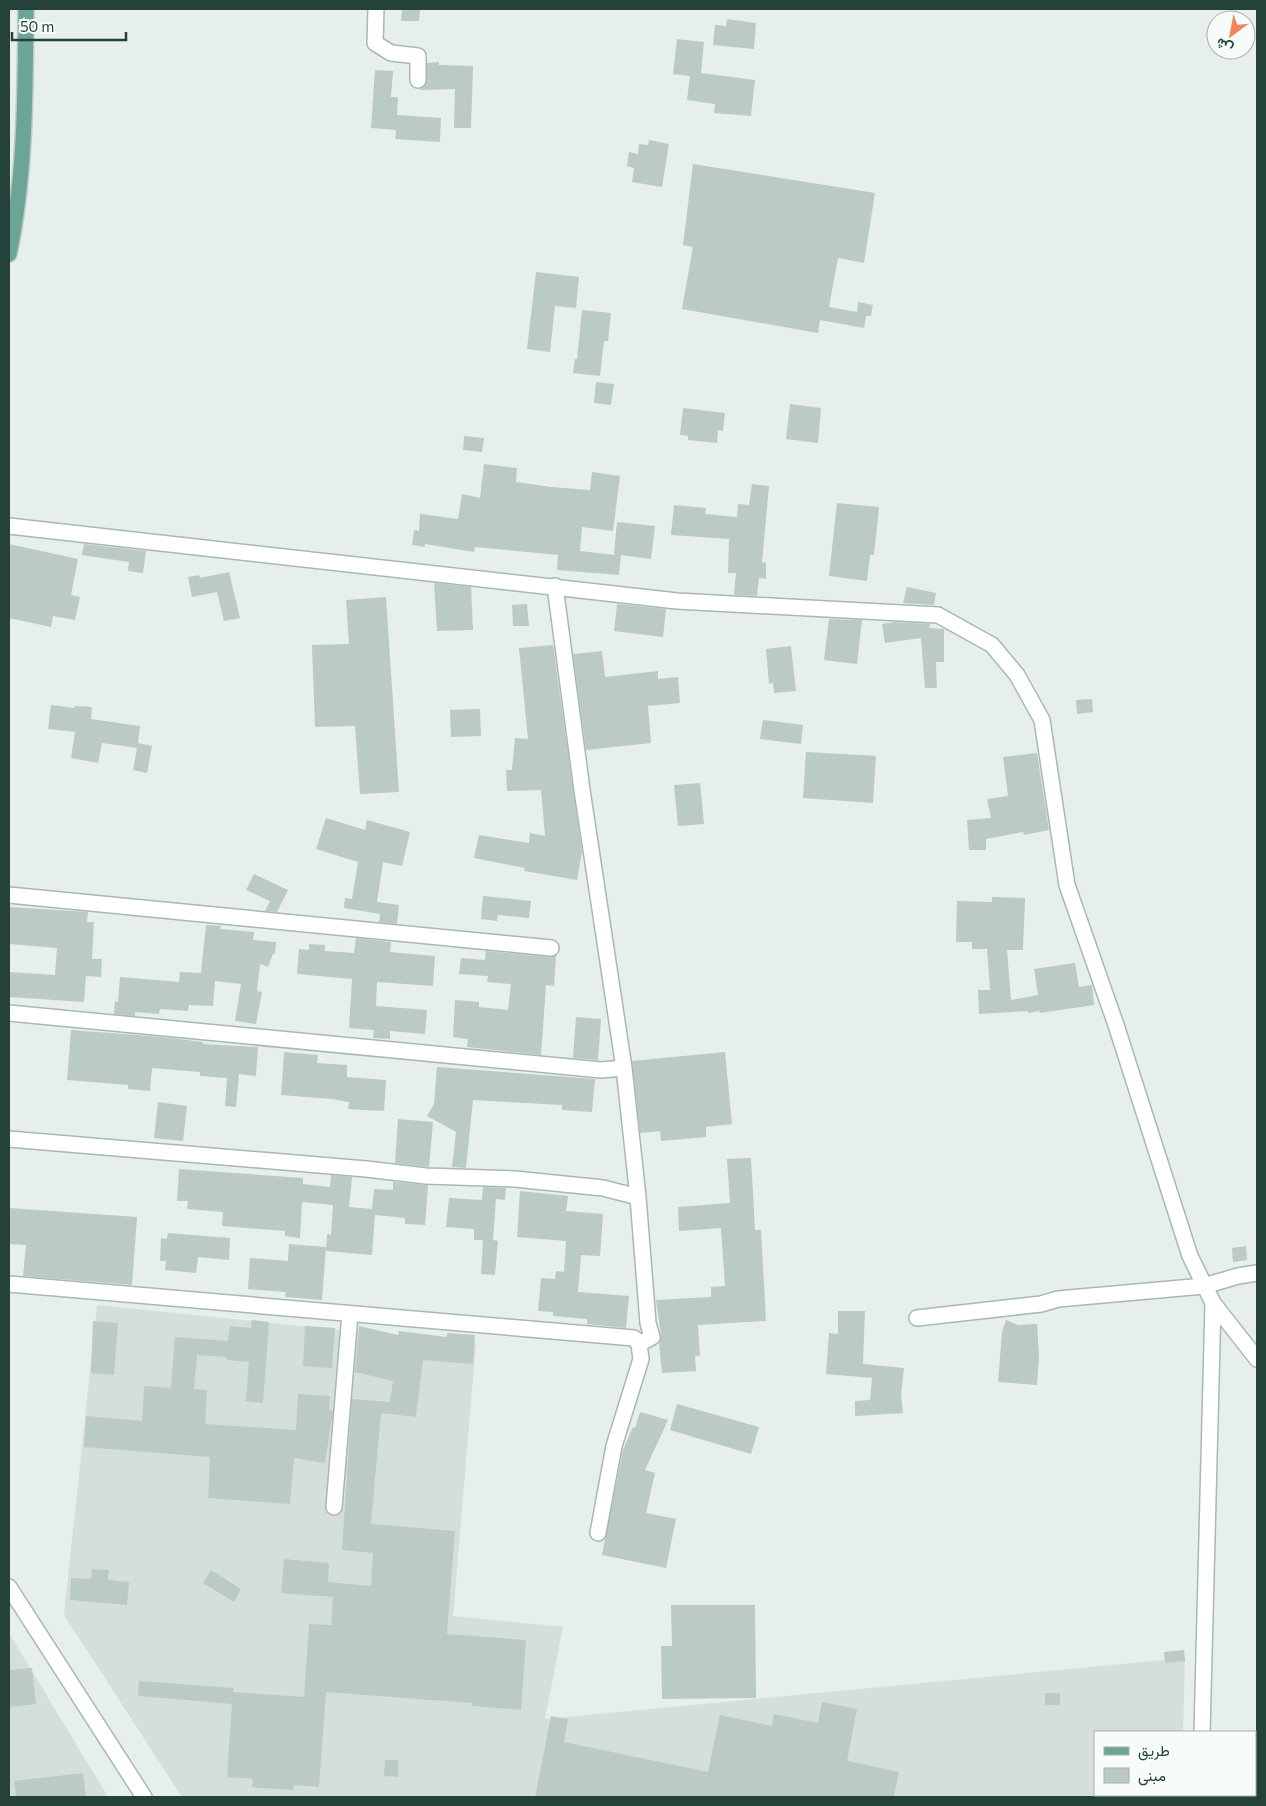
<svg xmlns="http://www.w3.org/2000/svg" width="1266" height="1806" viewBox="0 0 1266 1806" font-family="Commissioner,Vazirmatn,sans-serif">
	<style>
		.built { fill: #d4dfda }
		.building { fill: #bbcac4 }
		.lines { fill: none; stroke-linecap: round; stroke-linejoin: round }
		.minor-casing { stroke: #a8b8b2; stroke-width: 18 }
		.major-casing { stroke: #c2cac8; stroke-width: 18 }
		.minor { stroke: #fff; stroke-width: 15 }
		.major { stroke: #6aa596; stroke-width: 15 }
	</style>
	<rect width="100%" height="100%" fill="#e6efeb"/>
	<!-- built -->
	<path class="built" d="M97 1305 476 1344 453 1616 563 1627 545 1719 1185 1658 1183 1732H1095V1795H1182V1797H182L64 1615Z
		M9 1633 108 1797H9Z"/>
	<!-- building -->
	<path class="building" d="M402 9H420L419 21H401Z
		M727 19 756 23 754 49 713 45 715 25 726 26Z
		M677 39 704 42 701 73 755 80 751 116 714 113 715 104 687 100 690 76 673 74Z
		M439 62V65L473 66 471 128H454L455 89 420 90 427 80V63Z
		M375 70 393 71 391 97H398L397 115 441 118 440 142 395 139 396 130 371 128Z
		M649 140 669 144 662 187 632 182 634 168 627 166 629 152 638 154 639 144 648 145Z
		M693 164 875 193 864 263 838 258 829 307 857 312 858 302 873 305 871 316H866L864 328 820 320 818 333 682 309 693 247 683 245Z
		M536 272 579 277 576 308 555 306 550 352 527 349Z
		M582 310 611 313 608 341H604L600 376 573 373 575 359H577Z
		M596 382 614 384 611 405 594 403Z
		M790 404 821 408 818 443 786 439Z
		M683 408 725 413 723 431 718 430 717 443 688 440V436L680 435Z
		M464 436 484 438 482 452 463 450Z
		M484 464 517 468 516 482 551 487 590 490 592 472 620 476 613 531 582 527 580 551 615 555 614 554 617 522 655 526 651 559 621 555 619 575 557 570 558 555 475 547 474 552 425 544V547L412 545 414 530 419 531 420 514 458 519 462 494 480 498Z
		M752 484 769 486 762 562 766 563V579L759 578 757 596 734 595 736 573H728L729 539 671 535 674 505 706 508 705 514 737 517 738 504 749 505Z
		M837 503 879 507 874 555H870L867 581 829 576Z
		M9 544 78 559 71 595 80 597 75 620 53 616 51 627 9 618Z
		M84 544 146 551 143 573 128 571 129 562 82 555Z
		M229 572 240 618 224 621 217 592 192 597 188 577 199 575 200 578Z
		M434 583 471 587 473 630 437 631Z
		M907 587 936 593 934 605 903 603Z
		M386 597 399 792 360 794 355 726 315 727 312 645 349 644 346 600Z
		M527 604 529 626H513L512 605Z
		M617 604 666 609 663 637 614 631Z
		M829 619 862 620 857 664 824 660Z
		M895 622 930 624 929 628 944 629V662H936L937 688H925L921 638 885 643 882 624Z
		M553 645 582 852 577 880 524 871 525 868 474 858 479 835 529 843 530 833 545 836 541 790 507 791 506 770H512L515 738 528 739 519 648Z
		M791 646 796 691 774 693 773 683 769 684 766 649Z
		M602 651 605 677 658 671V679L678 677 680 703 648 706 651 743 586 750 573 654Z
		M1092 699 1093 712 1077 714 1076 700Z
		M51 705 74 708 75 706 92 707 91 719 140 726 138 743 152 746 147 773 133 770 137 748 102 743 98 763 71 758 75 732 48 729Z
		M480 709 481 736 451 737 450 710Z
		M763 720 803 725 801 744 760 739Z
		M806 752 876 756 873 803 803 798Z
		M1037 753 1049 830 1024 835 1023 832 986 839V850H969L967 820 991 818 987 799 1008 796 1003 757Z
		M700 783 704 824 678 826 674 785Z
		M326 818 365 830 367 820 410 832 402 866 383 862 377 902 399 905 397 924 379 922 380 914 344 908 345 898 352 899 358 862 316 849Z
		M254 874 288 890 277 912 265 911 270 901 246 890Z
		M483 896 531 901 529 918 498 915 497 921 481 919Z
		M992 897 1025 898 1023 950H1007L1011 1000 1038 995 1034 969 1075 963 1079 987 1092 985 1094 1005 1040 1013 1039 1011 1028 1013V1011L979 1014 978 990H990L987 949H972V942H956L957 901 992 902Z
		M9 907 88 912 87 922H94L92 959H102L101 977 86 976 84 1002 9 997V972L55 975 57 948 9 944Z
		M206 925 221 926 220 929 254 932 253 940 276 942 275 954H273L268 967 260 964 257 991 262 992 256 1024 235 1021 241 984 215 981 213 1006 189 1005 188 1011 160 1009 159 1014 135 1012V1016L114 1014 115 1001 118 1002 120 977 179 982 180 972 201 973Z
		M356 938 391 942 390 952 435 956 433 986 377 982 376 1006 427 1010 425 1034 390 1031V1039L373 1038 374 1030 349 1028 352 979 297 974 299 949 309 950V944L325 945V951L354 953Z
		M486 951 550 957 556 955 554 986 546 985 541 1055 467 1047 468 1039 453 1037 455 1000 479 1002V1007L508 1010 511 984 487 982 488 976 459 974 461 958 485 960Z
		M576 1017 601 1019 598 1060 573 1058Z
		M71 1030 163 1037 203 1042V1044L258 1047 256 1076 239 1074 236 1107 225 1106 227 1078 200 1076V1072L152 1068 150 1091 128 1089V1085L67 1080Z
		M284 1052 318 1055 317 1063 347 1065V1077L386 1080 384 1111 348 1109 349 1102 331 1099 281 1095Z
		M725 1052 732 1124 706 1127V1137L661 1141 660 1131 640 1133 632 1061Z
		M437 1067 595 1079 592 1112 562 1110V1105L473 1100 466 1168 452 1167 456 1132 427 1116 434 1104Z
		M158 1102 187 1106 183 1141 154 1138Z
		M398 1119 433 1122 429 1167 395 1163Z
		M751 1158 755 1230H761L766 1321 698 1325 700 1356H695L696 1371 662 1373 659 1343 661 1335 656 1300 711 1297V1287L725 1286 721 1228 679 1231 678 1207 730 1203 727 1159Z
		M179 1169 303 1178V1184L330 1187 331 1175 352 1177 349 1207 372 1209 374 1189 393 1190V1182L428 1185 425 1225 405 1224V1218L375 1215 372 1255 326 1251 327 1234 331 1235 333 1205 302 1202 300 1238 285 1236V1231L222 1226 223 1212 187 1209 188 1201H177Z
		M483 1187 506 1188 505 1200 496 1199 493 1240 498 1241 495 1275 481 1274 483 1240H474V1229L446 1227 449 1198 482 1200Z
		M520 1191 568 1196 566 1211 603 1214 600 1256 581 1255 578 1292 629 1296 626 1328 587 1324V1319L553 1316V1312L538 1311 541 1278 555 1279 556 1271 564 1272 566 1241 517 1237Z
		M9 1208 137 1217 132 1285 23 1276 26 1245 9 1244Z
		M168 1233 230 1238 229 1260 198 1257 196 1273 165 1270 166 1261H160L161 1238 167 1239Z
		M289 1244 326 1247 322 1300 285 1297 286 1292 248 1289 250 1258 288 1261Z
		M1246 1246 1247 1260 1233 1262 1232 1248Z
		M838 1311H865L863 1364 904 1368 901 1395 903 1413 855 1416V1401L870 1400 872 1378 826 1374 829 1333 838 1334Z
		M252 1320 269 1322 263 1403 246 1401 249 1362 227 1360V1357L197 1355 194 1389 207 1390 205 1424 296 1430 298 1394 330 1396 329 1410 333 1411 325 1463 294 1458 290 1504 208 1498 210 1457 84 1447 86 1416 142 1421 144 1386 171 1388 175 1337 228 1341 230 1326 251 1328Z
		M1006 1320 1018 1325 1037 1324 1039 1357 1037 1385 998 1382 1002 1332Z
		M93 1321 118 1323 114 1375 91 1373Z
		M305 1326 335 1328 332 1368 303 1366Z
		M359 1326 398 1335 399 1331 447 1337V1333L475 1335 473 1364 423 1360 416 1417 381 1413 371 1524 455 1531 447 1634 526 1640 521 1710 472 1706V1703L326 1692 319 1787 294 1785 293 1790 252 1787 253 1779 227 1777 232 1704 138 1696 139 1681 234 1688 233 1692 304 1697 309 1624 331 1625 333 1597 281 1593 284 1559 329 1563 328 1582 371 1586 373 1553 342 1550 352 1399 390 1402 393 1381 355 1372Z
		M677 1404 759 1427 751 1454 670 1430Z
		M640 1412 668 1420 645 1470 655 1473 646 1513 676 1519 666 1568 602 1555 623 1450 633 1427 635 1428Z
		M92 1569 109 1570 108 1580 129 1582 127 1605 70 1600 71 1578 91 1579Z
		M211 1570 241 1589 234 1602 203 1583Z
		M671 1605H755L756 1698 662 1699 661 1646H672Z
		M1184 1650 1185 1661 1165 1663 1164 1652Z
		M32 1668 36 1704 9 1707V1670Z
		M1045 1693H1060V1705H1045Z
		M822 1702 857 1709 847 1761 899 1772 894 1797H535L551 1716 568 1719 564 1742 708 1772 720 1715 772 1726 774 1714 818 1723Z
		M385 1760H398V1777L384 1776Z
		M83 1773 86 1797H16L14 1781Z"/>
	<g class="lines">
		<defs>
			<path id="minor" d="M376 9 375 43 391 53 418 56V80
				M9 526 677 601 938 615 992 645 1017 675 1042 720 1067 885 1116 1025 1190 1256 1213 1303 1257 1359
				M555 586 582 790 624 1068 638 1197 648 1323 652 1337 639 1344
				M9 895 551 948
				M9 1013 601 1070 624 1068
				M9 1139 366 1169 426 1176 515 1179 603 1188 638 1197
				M9 1284 634 1338 639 1344 641 1359 614 1446 598 1533
				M917 1318 1041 1304 1058 1299 1204 1286 1238 1276 1257 1273
				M334 1507 350 1314
				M9 1587 144 1797
				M1202 1732 1213 1303
				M1200 1797V1795"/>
			<path id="major" d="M9 254C26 173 25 91 26 9"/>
		</defs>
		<!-- minor casing -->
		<use href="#minor" class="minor-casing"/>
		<!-- major casing -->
		<use href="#major" class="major-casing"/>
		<!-- minor -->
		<use href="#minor" class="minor"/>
		<!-- major -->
		<use href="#major" class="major"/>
	</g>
	<!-- border -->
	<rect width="1266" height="1806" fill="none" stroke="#24423a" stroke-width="20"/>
	<!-- legend -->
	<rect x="1094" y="1731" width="162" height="65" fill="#f7fbf9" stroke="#a3b1ad"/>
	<rect x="1104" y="1747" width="25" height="8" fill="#6aa596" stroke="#a3b1ad"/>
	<text x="1138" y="1756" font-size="15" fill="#24423a">طريق</text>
	<rect x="1104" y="1768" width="25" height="15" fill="#bbcac4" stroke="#a3b1ad"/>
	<text x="1138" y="1781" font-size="15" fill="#24423a">مبنى</text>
	<!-- north arrow -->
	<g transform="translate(1231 35) rotate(212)"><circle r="24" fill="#f7fbf9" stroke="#a3b1ad"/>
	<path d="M0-4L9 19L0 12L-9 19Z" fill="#f4845f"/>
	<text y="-8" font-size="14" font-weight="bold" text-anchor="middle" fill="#24423a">ش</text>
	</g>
	<!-- scale -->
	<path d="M12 32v8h114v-8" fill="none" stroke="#24423a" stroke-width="2.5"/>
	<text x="20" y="32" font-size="15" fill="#24423a" stroke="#f7fbf9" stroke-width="4" paint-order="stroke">50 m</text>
</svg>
